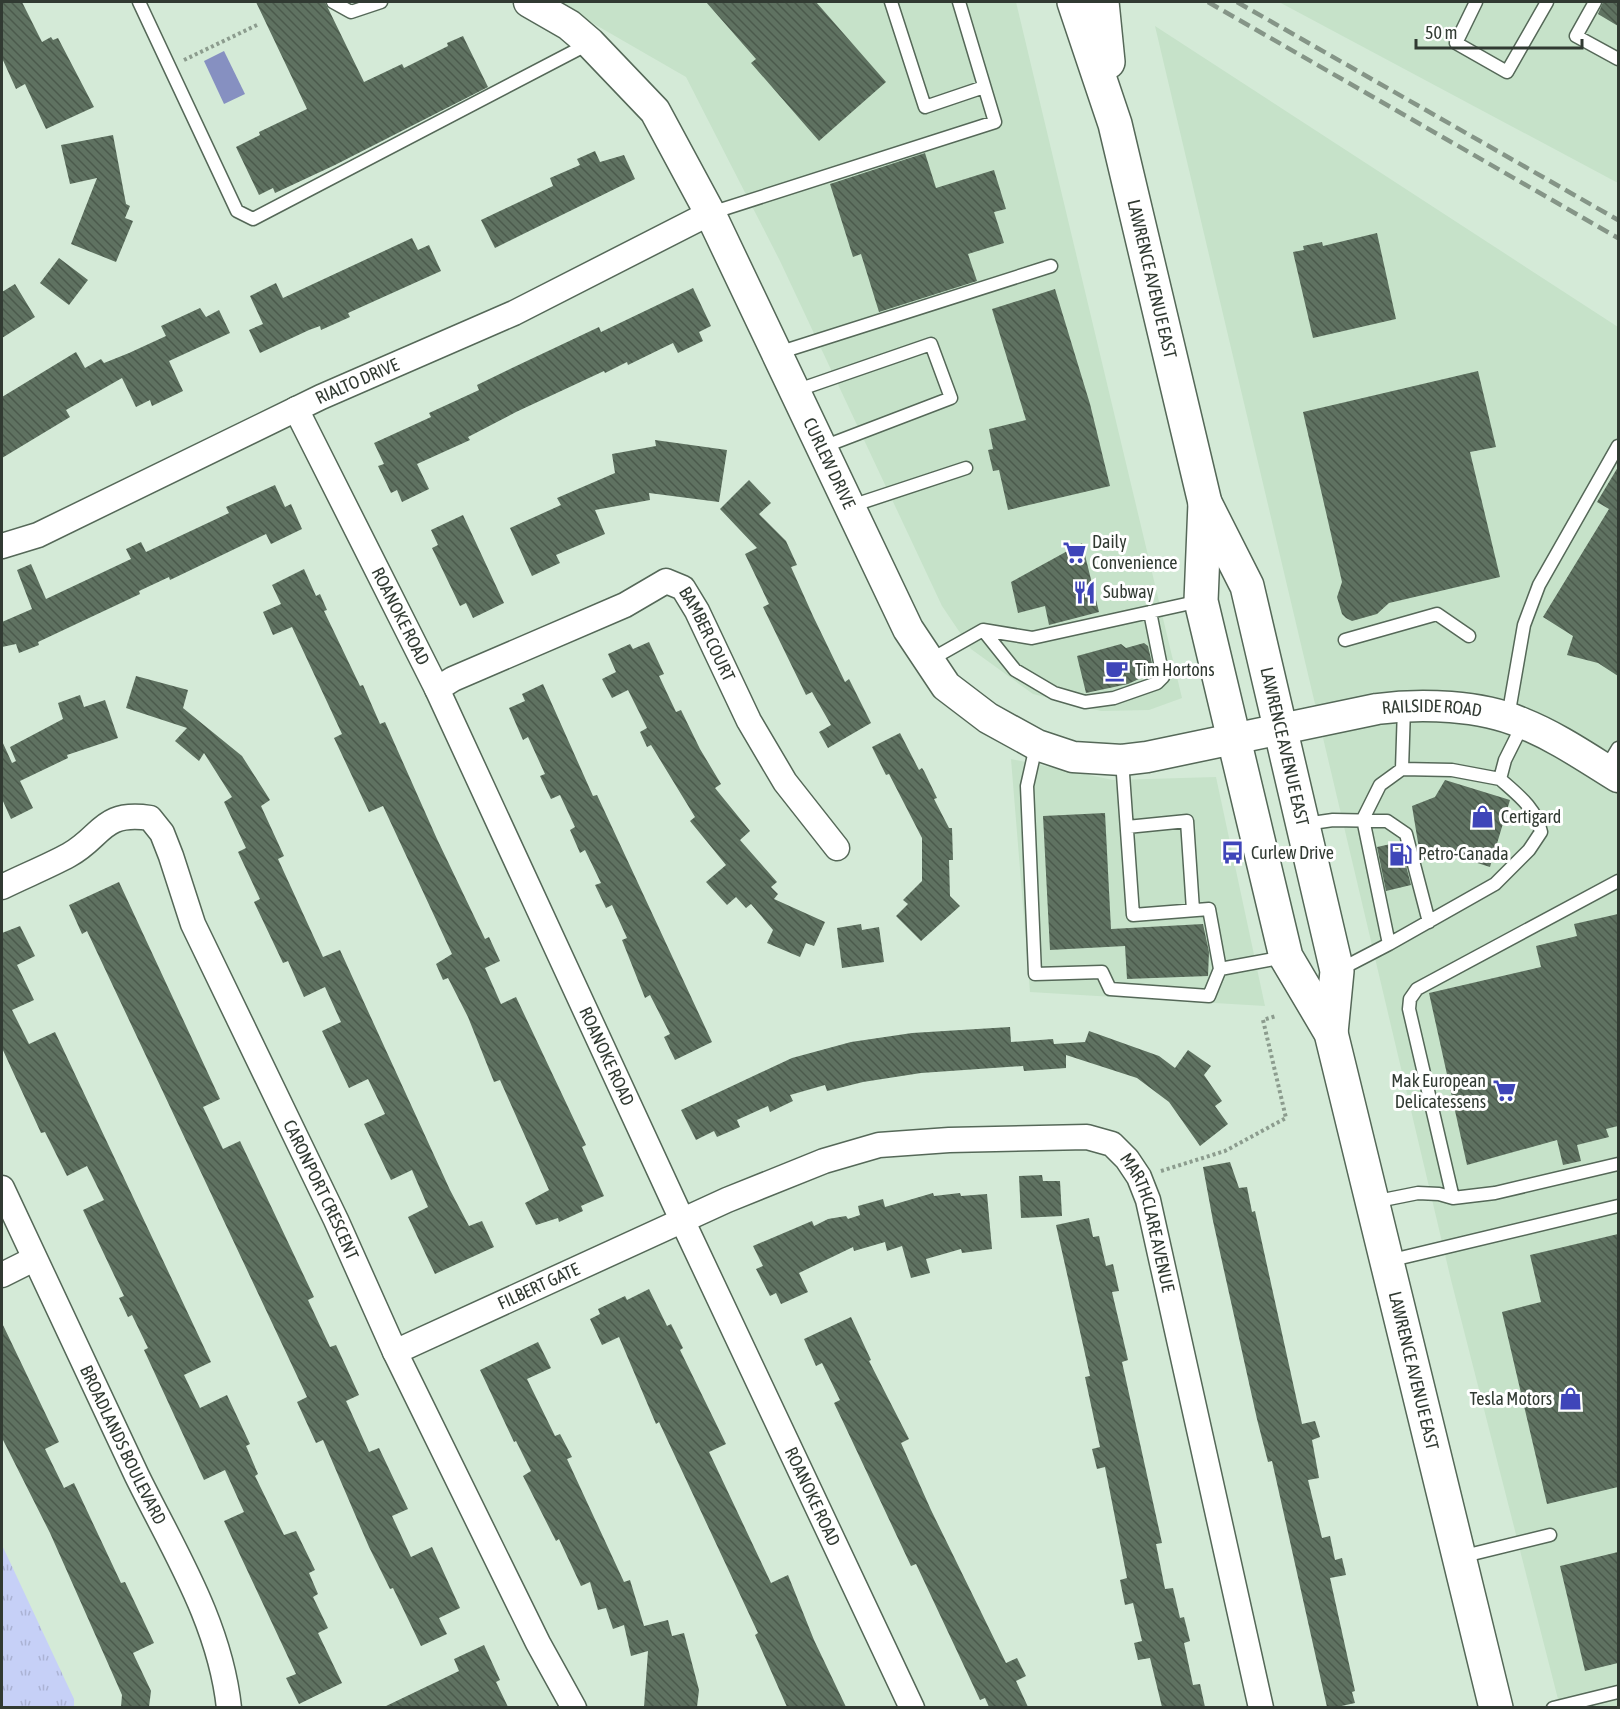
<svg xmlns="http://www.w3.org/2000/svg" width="1620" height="1709" viewBox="0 0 1620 1709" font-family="'Asap Condensed',sans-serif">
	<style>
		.built { fill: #c6e2c9 }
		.park { fill: url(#park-tufts) }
		.water { fill: #8690c1 }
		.building { fill: url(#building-back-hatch) }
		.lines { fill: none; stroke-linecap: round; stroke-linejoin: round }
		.service-casing { stroke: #556858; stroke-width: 15 }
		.minor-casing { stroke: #556858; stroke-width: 27 }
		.tertiary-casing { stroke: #556858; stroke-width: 33 }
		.secondary-casing { stroke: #556858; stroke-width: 36 }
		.path { stroke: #8c9c8e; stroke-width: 4; stroke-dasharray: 3 3; stroke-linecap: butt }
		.service { stroke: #fff; stroke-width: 12 }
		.minor { stroke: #fff; stroke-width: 24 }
		.tertiary { stroke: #fff; stroke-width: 30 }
		.secondary { stroke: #fff; stroke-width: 33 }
		.rail { stroke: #859587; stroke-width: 4.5; stroke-dasharray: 12 6; stroke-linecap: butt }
		.labels { text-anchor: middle; stroke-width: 6; stroke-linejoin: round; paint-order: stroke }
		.street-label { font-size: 18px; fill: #313a32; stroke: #fff }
		.poi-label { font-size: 18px; fill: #313a32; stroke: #fff; text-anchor: start }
	</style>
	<defs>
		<pattern id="park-tufts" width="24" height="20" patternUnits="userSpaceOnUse" patternTransform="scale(1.5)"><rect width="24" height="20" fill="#c6d0f7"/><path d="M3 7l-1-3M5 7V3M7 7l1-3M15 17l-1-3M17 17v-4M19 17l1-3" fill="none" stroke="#abb3d4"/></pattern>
		<pattern id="building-back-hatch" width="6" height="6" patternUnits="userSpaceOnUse" patternTransform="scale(1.5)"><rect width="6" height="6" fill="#5f7261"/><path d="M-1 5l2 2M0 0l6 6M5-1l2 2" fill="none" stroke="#4b5a4c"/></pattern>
	</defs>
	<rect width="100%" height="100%" fill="#d4ead7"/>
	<!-- built -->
	<path class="built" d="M556 2H1016L1182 698 1149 710 1101 711 1033 694 971 649 942 606 780 261 686 77Z
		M1279 2H1618V183Z
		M1155 26 1618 327V1707H1560L1451 1280Z
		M1011 759 1113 780 1216 777 1265 1006 1030 992Z"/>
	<!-- park -->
	<path class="park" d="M2 1545 74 1699V1707H2Z"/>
	<!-- water -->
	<path class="water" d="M224 51 245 94 224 104 204 61Z"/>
	<!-- building -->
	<path class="building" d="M2 2H22L42 42 51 37 53 40 58 38 94 107 46 129 25 84 16 89 2 58Z
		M256 2H325L364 82 402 64 404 68 448 46 447 43 463 36 488 87 335 165 275 193 273 188 259 195 236 147 260 135 259 132 307 109Z
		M706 2H816L886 82 819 141 751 63 756 59Z
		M1603 2H1618V26L1598 14Z
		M113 135 126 204 130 206 125 218 133 221 116 262 71 244 97 178 70 184 61 145Z
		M595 151 600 162 624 155 635 179 495 248 481 220 553 186 550 178 580 165 577 159Z
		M925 153 936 188 994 170 1006 209 994 212 1004 243 968 254 977 281 879 312 861 254 853 257 830 184Z
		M1377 233 1396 319 1313 338 1293 252 1304 250 1303 246 1322 242 1323 246Z
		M412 238 418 250 429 245 441 271 348 313 350 317 321 330 320 326 309 330 260 353 249 330 263 324 250 296 276 283 283 298Z
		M59 258 88 280 69 305 40 283Z
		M15 284 35 317 2 338V292Z
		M693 288 711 326 699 332 703 341 678 353 673 343 628 365 627 362 605 373 604 371 516 412 468 437 470 440 417 464 429 489 402 502 397 490 391 493 378 466 384 464 374 443 431 417 429 413 479 390 477 385 512 368 599 327 601 332Z
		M1055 289 1090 404 1110 486 1008 510 999 470 993 471 988 450 993 449 989 429 1026 420 992 309Z
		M200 308 206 317 219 310 230 333 169 361 183 391 152 406 150 400 136 407 122 378 66 410 70 417 2 458V397L76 352 85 368 101 359 104 363 129 353 166 336 161 326Z
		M1478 371 1496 447 1470 452 1500 577 1389 603 1377 614 1352 621 1346 618 1342 614 1337 597 1342 582 1303 412Z
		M655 440 727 450 719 502 649 493 650 500 595 510 605 534 556 555 560 563 532 576 510 528 561 505 557 498 615 473 612 454 656 446Z
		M1618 467V676L1598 663 1567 655 1573 636 1543 617 1609 509 1597 502Z
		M749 480 771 503 759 514 786 541 797 565 791 567 813 616 845 682 849 679 871 723 828 748 819 732 831 725 812 692 806 695 763 607 769 604 745 554 757 548 720 509Z
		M275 485 285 507 291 504 302 529 271 544 266 534 170 580 169 577 139 591 140 594 38 642 39 645 19 653 16 644 2 647V622L32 609 17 570 31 564 46 599 131 559 126 549 141 542 146 552 229 513 226 507Z
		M463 515 504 603 473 618 466 603 460 606 432 548 438 545 431 530Z
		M1082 543 1099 612 1049 625 1045 606 1018 613 1011 582Z
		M304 569 316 596 320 594 327 610 324 611 360 686 363 685 380 724 385 722 437 839 485 939 489 937 500 961 485 968 501 1004 516 997 586 1145 582 1147 604 1196 581 1206 583 1211 559 1222 558 1218 536 1225 525 1203 549 1190 500 1080 494 1082 468 1017 448 978 443 980 436 964 452 954 383 806 369 812 334 738 342 734 292 627 273 635 263 612 281 604 272 585Z
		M649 642 664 674 659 676 676 712 681 710 700 749 721 784 715 788 750 831 740 840 777 882 771 887 778 894 774 899 825 922 814 946 806 943 800 957 767 943 773 930 751 904 746 908 736 897 727 905 706 882 726 865 690 821 695 817 651 745 647 747 640 732 647 728 628 690 612 698 602 679 616 672 608 654 630 644 633 649Z
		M1144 643 1148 646 1154 672 1128 684 1086 693 1077 656 1121 644 1126 648Z
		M136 676 188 690 183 708 242 756 270 800 261 806 284 856 278 859 323 957 340 950 450 1190 469 1226 482 1221 494 1247 435 1274 408 1217 428 1207 412 1170 391 1180 364 1124 385 1114 368 1079 349 1088 322 1031 341 1022 325 987 304 997 288 961 283 963 254 902 260 899 238 852 246 848 224 802 232 797 204 753 199 761 175 741 187 728 126 708Z
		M543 684 593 796 597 795 712 1042 675 1060 664 1037 670 1034 650 995 645 998 622 940 627 938 612 905 606 908 595 885 601 883 585 850 580 853 570 830 575 827 560 795 551 799 540 776 545 774 528 737 523 740 509 708 525 701 522 694Z
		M80 695 84 707 105 700 118 738 67 755 68 758 20 781 33 808 11 819 2 799V741L12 763 16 761 10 747 63 719 58 703Z
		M900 733 919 770 922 768 924 771 937 798 934 799 949 828H952L953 860H949L950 896 960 906 921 941 896 916 908 904 903 900 922 881V838L889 774 886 775 872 747Z
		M1445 780 1510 800 1490 867 1449 854 1421 861 1412 806 1435 797Z
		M1105 813 1111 929 1203 924 1209 952 1208 976 1127 979 1125 946 1050 950 1043 816Z
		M1400 842 1411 885 1386 891 1377 847Z
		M119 882 220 1099 203 1107 223 1149 240 1141 314 1297 308 1300 330 1347 336 1345 359 1395 346 1401 369 1452 379 1448 408 1509 392 1516 411 1557 432 1547 460 1608 439 1618 447 1634 421 1646 393 1588 390 1589 369 1547 323 1440 316 1443 297 1402 307 1397 87 931 82 934 69 905Z
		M1618 914V1126L1606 1129 1609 1137 1577 1145 1581 1161 1563 1165 1557 1140 1467 1165 1429 993 1541 967 1536 946 1577 936 1574 924Z
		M861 924 862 930 879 927 884 962 842 968 837 928Z
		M20 926 35 956 17 965 34 1000 12 1010 29 1044 55 1032 211 1362 184 1375 200 1408 227 1395 250 1444 246 1446 258 1474 255 1476 284 1535 296 1531 315 1570 309 1573 318 1594 313 1597 328 1628 318 1633 342 1683 299 1704 286 1678 296 1674 224 1521 244 1512 225 1470 204 1480 144 1350 148 1348 132 1315 128 1317 119 1298 124 1296 83 1210 104 1200 87 1166 67 1176 45 1132 41 1133 2 1048V933Z
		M1010 1027 1011 1042 1053 1039 1054 1044 1085 1042 1089 1031 1159 1056 1175 1068 1188 1050 1211 1066 1204 1075 1222 1101 1215 1106 1228 1124 1200 1146 1169 1102 1137 1078 1066 1055V1068L1024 1071 1023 1066 921 1073 863 1082 827 1091 825 1085 790 1095 793 1101 770 1112 768 1106 737 1120 740 1127 717 1137 714 1131 696 1140 681 1110 792 1058 851 1042 912 1033Z
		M1230 1162 1239 1188 1247 1187 1252 1212 1255 1211 1302 1424 1315 1421 1320 1437 1312 1440 1319 1478 1308 1480 1322 1538 1330 1536 1335 1560 1342 1558 1346 1575 1330 1578 1355 1691 1352 1692 1355 1703 1337 1707H1327L1272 1461 1268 1462 1257 1419 1213 1221 1203 1167Z
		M1042 1175 1043 1181H1060L1062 1216 1021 1218 1019 1176Z
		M933 1193 934 1196 960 1193 961 1196 987 1194 992 1249 962 1253 961 1249 926 1259 930 1273 911 1278 902 1246 887 1251 885 1242 854 1251 853 1247 799 1273 808 1292 781 1304 776 1293 770 1296 756 1269 763 1266 753 1246 812 1221 814 1226 828 1219 846 1216 848 1219 860 1215 858 1206 883 1199 885 1207Z
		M1089 1218 1093 1237 1099 1236 1106 1266 1113 1264 1119 1291 1112 1292 1128 1360 1122 1362 1162 1543 1156 1544 1165 1589 1173 1588 1180 1618 1184 1617 1190 1641 1184 1643 1193 1685 1200 1684 1205 1707H1162L1150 1658 1138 1660 1134 1643 1142 1641 1133 1603 1125 1605 1120 1580 1127 1578 1105 1467 1097 1469 1092 1449 1100 1447 1085 1377 1090 1376 1056 1225Z
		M1618 1234V1487L1547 1504 1502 1312 1541 1302 1530 1255Z
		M649 1289 667 1326 671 1324 683 1348 680 1350 726 1444 709 1452 736 1509 771 1583 788 1575 814 1640 846 1707H787L755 1635 758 1633 659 1422 656 1424 619 1337 602 1345 590 1319 600 1314 598 1309 625 1296 627 1300Z
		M851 1317 871 1360 869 1361 909 1439 901 1443 931 1510 1006 1663 1017 1658 1026 1676 1016 1681 1028 1707H989L985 1698 980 1700 916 1564 911 1566 845 1426 834 1403 840 1400 822 1363 816 1366 804 1339Z
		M2 1323 59 1442 45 1449 64 1488 74 1483 121 1583 125 1582 154 1643 133 1653 151 1691 149 1707H121L122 1695 50 1533 2 1438Z
		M538 1342 551 1368 527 1379 555 1436 560 1434 572 1457 567 1459 624 1582 630 1580 644 1626 668 1620 672 1636 684 1633 699 1690 697 1707H644L648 1651 631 1656 624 1625 613 1629 606 1608 598 1610 590 1582 581 1586 559 1539 556 1541 523 1476 531 1471 516 1441 514 1442 480 1370Z
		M1618 1552V1663L1585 1671 1560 1566Z
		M484 1645 500 1680 496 1682 508 1707H384L459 1671 454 1659Z"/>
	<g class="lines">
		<defs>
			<path id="service" d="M139 2 237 211 253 219 590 43
				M333 2 351 12 381 2
				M891 2 925 107 984 87
				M1476 2 1456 43 1507 72 1547 2
				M1595 2 1576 36 1618 59
				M711 213 995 122 959 2
				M778 353 1051 266
				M795 391 931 344 951 398 823 447
				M851 506 966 468
				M983 630 1015 670 1054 693 1085 702 1114 698 1157 683 1163 677 1150 612
				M1345 640 1437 614 1469 636
				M930 660 983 630 1032 638 1200 601
				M1508 717 1524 625 1539 585 1618 446
				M1036 746 1027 786 1035 974 1102 972 1110 989 1209 996 1220 969
				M1122 760 1133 915 1209 909 1220 969 1285 957
				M1606 768 1618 748
				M1402 769 1404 708
				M1305 824 1333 820 1387 821 1406 834 1429 922
				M1127 827 1187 821 1193 910
				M1389 944 1495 884 1529 850 1541 832C1536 808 1518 795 1500 779
				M1339 970 1389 944 1363 819 1380 785 1402 769 1452 770 1500 779 1505 760 1523 724
				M1453 1198 1409 1009 1410 999 1417 989 1618 881
				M1373 1202 1418 1193 1439 1194 1453 1198 1495 1193 1618 1164
				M1388 1261 1618 1206
				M1460 1557 1550 1535
				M1553 1708 1618 1692"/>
			<g id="minor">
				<path id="s1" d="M296 409 437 689 683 1222 912 1708"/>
				<path id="s2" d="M2 546 38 535 321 397 514 313 710 213"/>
				<path id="s3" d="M437 689 453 679 625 605 666 581 683 588 697 611 749 721 785 782 837 848"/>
				<path id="s4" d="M2 887C24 876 47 867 69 855 103 836 101 811 150 818L162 833 171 856 193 924 336 1220 395 1352 538 1643 574 1708"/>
				<path id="s5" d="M2 1188C46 1284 91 1380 137 1476 174 1551 220 1623 229 1708"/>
				<path d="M2 1275 34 1259"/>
				<path id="s6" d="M395 1352 727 1200 824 1161 879 1145 949 1140 1087 1137 1112 1144 1127 1159 1139 1177 1148 1200 1261 1708"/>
			</g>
			<g id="tertiary">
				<path id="s7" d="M529 2 569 25 590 43 655 111 710 213 908 629 946 686 988 718 1037 745 1073 757 1122 760 1147 757 1377 709C1421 703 1481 705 1522 723 1557 737 1587 758 1618 777"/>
			</g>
			<g id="secondary">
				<path id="s8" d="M1074 2 1115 124 1205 503 1247 586 1337 971 1331 1033"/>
				<path d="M1102 2 1108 62"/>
				<path id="s9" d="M1205 503 1201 601 1286 957 1331 1033 1496 1708"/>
			</g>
		</defs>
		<!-- service casing -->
		<use href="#service" class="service-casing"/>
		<!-- minor casing -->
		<use href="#minor" class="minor-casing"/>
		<!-- tertiary casing -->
		<use href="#tertiary" class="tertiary-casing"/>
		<!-- secondary casing -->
		<use href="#secondary" class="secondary-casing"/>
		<!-- path -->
		<path class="path" d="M184 60 259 24
			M1161 1171 1225 1151 1286 1118 1263 1020 1276 1016"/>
		<!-- service -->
		<use href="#service" class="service"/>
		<!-- minor -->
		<use href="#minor" class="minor"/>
		<!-- tertiary -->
		<use href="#tertiary" class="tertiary"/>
		<!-- secondary -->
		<use href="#secondary" class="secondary"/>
		<!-- rail -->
		<path class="rail" d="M1208 2 1618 238
			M1237 2 1618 220"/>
	</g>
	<!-- icons -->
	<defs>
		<symbol id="supermarket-bare" viewBox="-9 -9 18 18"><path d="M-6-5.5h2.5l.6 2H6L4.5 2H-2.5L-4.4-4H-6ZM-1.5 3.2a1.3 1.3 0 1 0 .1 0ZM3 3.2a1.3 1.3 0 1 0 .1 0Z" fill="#3f45b9" stroke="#fff" stroke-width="2.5" paint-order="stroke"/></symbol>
		<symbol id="restaurant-bare" viewBox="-9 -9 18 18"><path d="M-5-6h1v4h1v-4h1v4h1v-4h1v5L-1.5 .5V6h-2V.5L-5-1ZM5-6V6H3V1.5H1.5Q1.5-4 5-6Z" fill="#3f45b9" stroke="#fff" stroke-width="2.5" paint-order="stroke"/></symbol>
		<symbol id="cafe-bare" viewBox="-9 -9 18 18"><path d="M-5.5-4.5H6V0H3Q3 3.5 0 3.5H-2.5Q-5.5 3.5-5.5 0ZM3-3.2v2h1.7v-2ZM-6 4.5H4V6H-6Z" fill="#3f45b9" stroke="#fff" stroke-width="2.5" paint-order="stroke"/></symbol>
		<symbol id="shop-bare" viewBox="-9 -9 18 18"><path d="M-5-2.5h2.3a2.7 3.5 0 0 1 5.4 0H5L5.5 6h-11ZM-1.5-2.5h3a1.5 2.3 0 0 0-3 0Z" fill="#3f45b9" stroke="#fff" stroke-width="2.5" paint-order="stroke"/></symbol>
		<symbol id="bus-bare" viewBox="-9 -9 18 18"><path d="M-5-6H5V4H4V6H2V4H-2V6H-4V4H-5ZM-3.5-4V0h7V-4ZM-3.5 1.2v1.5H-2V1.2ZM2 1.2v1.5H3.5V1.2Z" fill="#3f45b9" stroke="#fff" stroke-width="2.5" paint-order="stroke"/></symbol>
		<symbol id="fuel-bare" viewBox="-9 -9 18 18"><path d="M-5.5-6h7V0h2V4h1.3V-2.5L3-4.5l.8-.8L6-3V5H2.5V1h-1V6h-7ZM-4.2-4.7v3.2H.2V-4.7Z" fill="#3f45b9" stroke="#fff" stroke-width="2.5" paint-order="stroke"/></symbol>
	</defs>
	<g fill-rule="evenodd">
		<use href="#supermarket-bare" x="1058" y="536" width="33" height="33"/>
		<use href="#restaurant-bare" x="1068" y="576" width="33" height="33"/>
		<use href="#cafe-bare" x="1100" y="654" width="33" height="33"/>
		<use href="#shop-bare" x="1466" y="800" width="33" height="33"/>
		<use href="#bus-bare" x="1216" y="836" width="33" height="33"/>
		<use href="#fuel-bare" x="1384" y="838" width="33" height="33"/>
		<use href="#supermarket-bare" x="1488" y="1074" width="33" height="33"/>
		<use href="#shop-bare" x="1554" y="1382" width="33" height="33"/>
	</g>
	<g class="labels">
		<!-- street labels -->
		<g class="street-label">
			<text dy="6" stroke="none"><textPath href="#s8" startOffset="288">LAWRENCE AVENUE EAST</textPath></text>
			<text dy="6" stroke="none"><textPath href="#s2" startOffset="392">RIALTO DRIVE</textPath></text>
			<text dy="6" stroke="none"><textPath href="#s7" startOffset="561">CURLEW DRIVE</textPath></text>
			<text dy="6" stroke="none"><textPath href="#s1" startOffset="232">ROANOKE ROAD</textPath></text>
			<text dy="6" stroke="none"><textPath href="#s3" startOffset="324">BAMBER COURT</textPath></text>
			<text dy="6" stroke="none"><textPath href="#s7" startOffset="1324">RAILSIDE ROAD</textPath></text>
			<text dy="6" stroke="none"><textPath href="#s8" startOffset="776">LAWRENCE AVENUE EAST</textPath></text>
			<text dy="6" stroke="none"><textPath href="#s1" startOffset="718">ROANOKE ROAD</textPath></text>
			<text dy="6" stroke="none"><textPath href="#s4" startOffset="578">CARONPORT CRESCENT</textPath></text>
			<text dy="6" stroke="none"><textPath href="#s6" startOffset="850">MARTHCLARE AVENUE</textPath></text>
			<text dy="6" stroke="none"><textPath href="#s6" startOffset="158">FILBERT GATE</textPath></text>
			<text dy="6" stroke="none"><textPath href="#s9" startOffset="900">LAWRENCE AVENUE EAST</textPath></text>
			<text dy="6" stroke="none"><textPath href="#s5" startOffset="284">BROADLANDS BOULEVARD</textPath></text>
			<text dy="6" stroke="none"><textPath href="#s1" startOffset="1204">ROANOKE ROAD</textPath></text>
		</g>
		<!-- poi labels -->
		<g class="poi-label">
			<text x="1092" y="548">Daily<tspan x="1092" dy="21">Convenience</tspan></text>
			<text x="1103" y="598">Subway</text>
			<text x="1135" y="676">Tim Hortons</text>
			<text x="1501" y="823">Certigard</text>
			<text x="1251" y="859">Curlew Drive</text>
			<text x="1418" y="860">Petro-Canada</text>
			<text x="1486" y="1087" text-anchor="end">Mak European<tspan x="1486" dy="21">Delicatessens</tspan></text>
			<text x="1552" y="1405" text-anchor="end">Tesla Motors</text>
		</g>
	</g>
	<!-- border -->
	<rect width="1620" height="1709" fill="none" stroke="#313a32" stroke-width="6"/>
	<!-- scale -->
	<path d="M1416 39v9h166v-9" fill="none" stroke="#313a32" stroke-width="3"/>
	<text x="1425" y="39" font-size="18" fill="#313a32" stroke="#ffffff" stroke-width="4.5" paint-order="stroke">50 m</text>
</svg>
